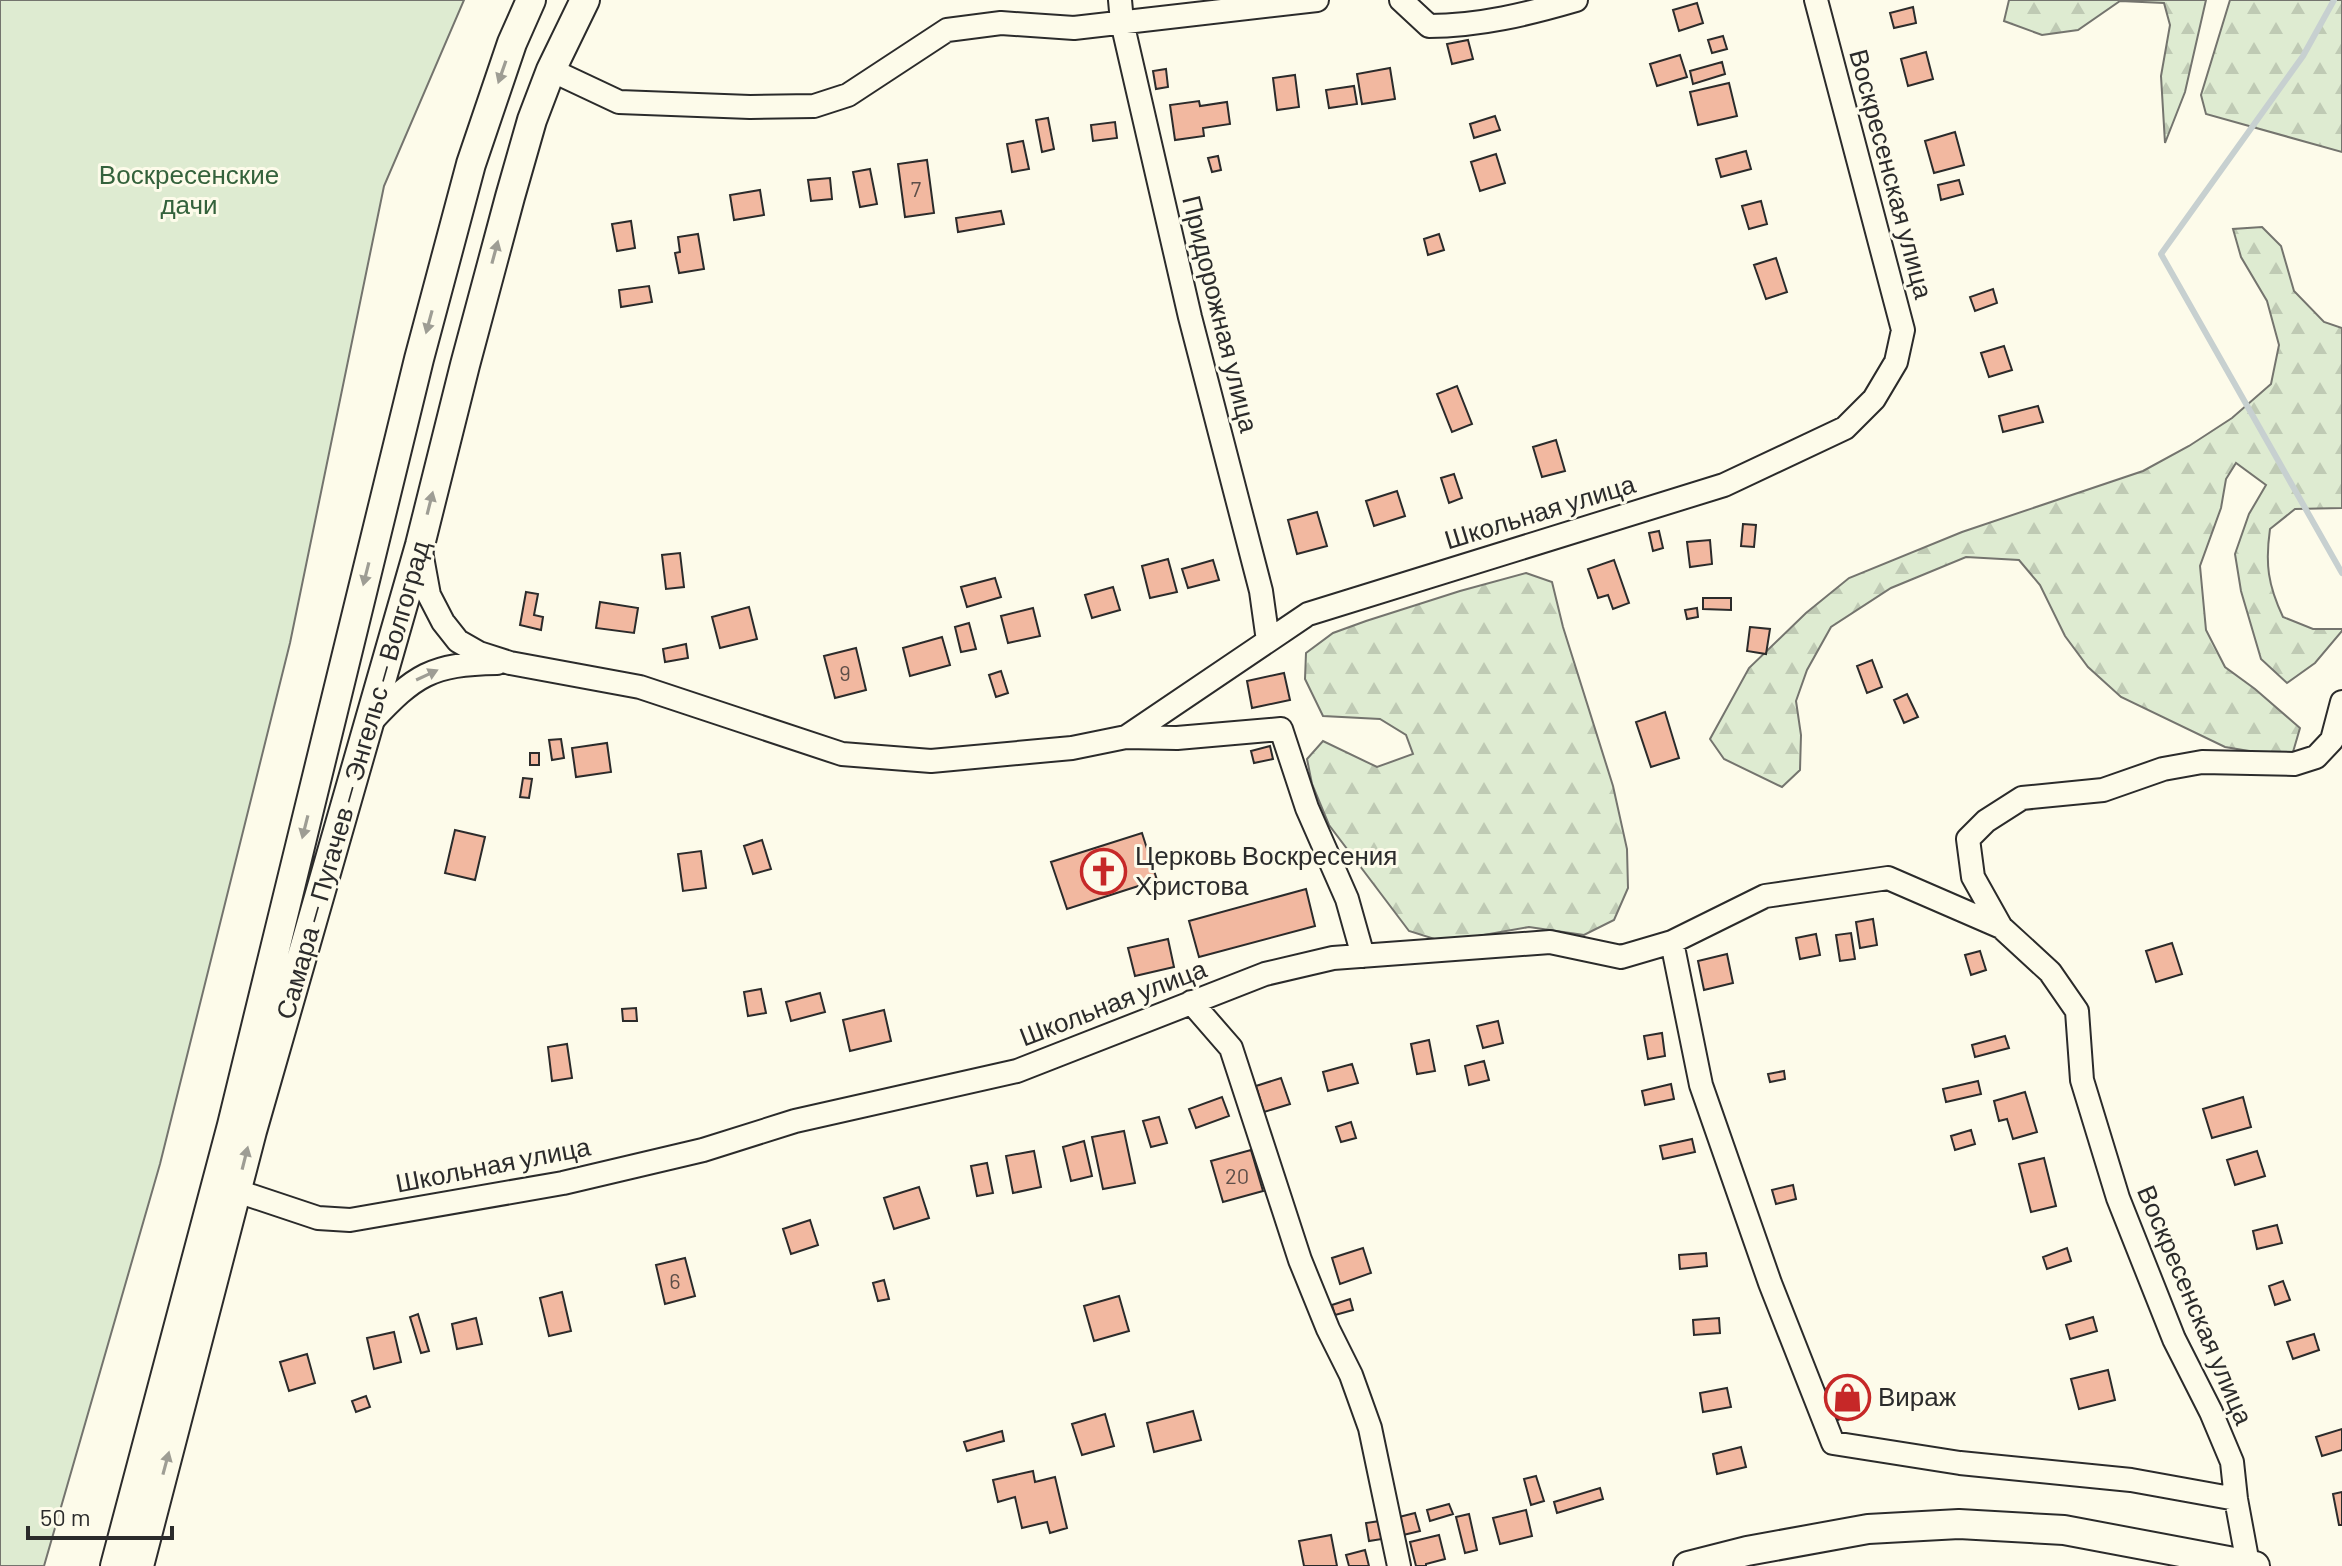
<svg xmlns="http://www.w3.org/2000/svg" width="2342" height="1566" viewBox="0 0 2342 1566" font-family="Barlow,sans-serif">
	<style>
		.forest { fill: url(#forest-firs); stroke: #74746e; stroke-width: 2 }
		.green { fill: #deebd1; stroke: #74746e; stroke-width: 2 }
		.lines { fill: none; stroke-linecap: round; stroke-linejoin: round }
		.stream { stroke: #c7d0d0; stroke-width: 6 }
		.building { fill: #f2b8a0; stroke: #2b2b2b; stroke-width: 2 }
		.minor-casing { stroke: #2b2b2b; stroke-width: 26 }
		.major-casing { stroke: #2b2b2b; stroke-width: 32 }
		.minor { stroke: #fdfbea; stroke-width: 22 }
		.major { stroke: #fdfbea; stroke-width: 28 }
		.oneway { fill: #9e9d94 }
		.labels { text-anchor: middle; stroke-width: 6; stroke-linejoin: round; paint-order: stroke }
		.number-label { font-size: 22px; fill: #5d4e48 }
		.street-label { font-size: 26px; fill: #2b2b2b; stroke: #fdfbea }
		.park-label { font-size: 26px; fill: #34623c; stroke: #fdfbea }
		.poi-label { font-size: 26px; fill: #2b2b2b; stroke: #fdfbea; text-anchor: start }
	</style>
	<defs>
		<pattern id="forest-firs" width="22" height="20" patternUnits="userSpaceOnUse" patternTransform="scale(2)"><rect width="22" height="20" fill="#deebd1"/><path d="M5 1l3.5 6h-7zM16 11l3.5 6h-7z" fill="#bfcab4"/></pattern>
	</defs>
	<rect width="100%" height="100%" fill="#fdfbea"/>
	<!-- forest -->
	<path class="forest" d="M2009 0H2206L2185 92 2165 143 2161 76 2170 25 2164 3 2120 1 2078 30 2042 35 2004 21Z
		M2230 0H2342V152L2206 114 2201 95Z
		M2262 227 2281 246 2294 291 2324 322 2342 328V508L2295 509 2270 529C2265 564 2268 585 2283 617L2313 629H2342V631L2315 663 2287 683 2261 659 2241 591 2235 554 2249 514 2266 485 2236 463 2226 479 2221 508 2200 566 2206 630 2225 667 2255 689 2300 728 2293 752 2279 756 2225 747 2121 697 2088 667 2065 636 2040 585 2019 560 1966 557 1891 588 1831 627 1807 670 1796 701 1801 735 1800 770 1782 787 1724 759 1710 739 1749 668 1806 613 1849 578 1962 532 2143 471 2189 446 2232 418 2271 384 2279 345 2267 301 2241 257 2233 229Z
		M1526 573 1552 582 1563 627 1613 786 1627 849 1628 888 1614 920 1584 935 1529 927 1444 942 1409 931 1329 825 1312 784 1307 759 1323 741 1377 767 1413 754 1406 735 1380 719 1323 716 1305 679 1306 653 1333 633 1366 621 1460 591Z"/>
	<!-- green -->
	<path class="green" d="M0 0H464L384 186 290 643 160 1164 44 1566H0Z"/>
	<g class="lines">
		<!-- stream -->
		<path class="stream" d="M2334 0 2303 56 2161 254 2342 573"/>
	</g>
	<!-- building -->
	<path class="building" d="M1697 3 1703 23 1679 31 1673 10Z
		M1913 7 1916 23 1894 28 1890 13Z
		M1723 36 1727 49 1712 53 1708 40Z
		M1468 40 1473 59 1452 64 1447 44Z
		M1926 52 1933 79 1908 86 1901 59Z
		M1680 55 1687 77 1657 86 1650 64Z
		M1722 62 1725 74 1693 84 1690 71Z
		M1390 68 1395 99 1362 104 1357 74Z
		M1166 69 1168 87 1156 89 1153 71Z
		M1295 75 1299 107 1277 110 1273 78Z
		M1729 83 1737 116 1698 125 1690 92Z
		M1354 86 1357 104 1329 108 1326 90Z
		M1199 101 1200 106 1227 102 1230 124 1203 128 1204 136 1175 140 1170 105Z
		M1495 116 1500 130 1474 138 1470 124Z
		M1048 118 1054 149 1042 152 1036 120Z
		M1115 122 1117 138 1093 141 1091 125Z
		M1955 132 1964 165 1934 173 1925 141Z
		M1023 141 1029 169 1012 172 1007 144Z
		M1746 151 1751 169 1721 177 1716 159Z
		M1496 154 1505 183 1480 191 1471 162Z
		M1218 156 1221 170 1212 172 1208 158Z
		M927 160 934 213 905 217 898 164Z
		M870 169 877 204 860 207 853 172Z
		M830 178 832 199 811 201 808 180Z
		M1959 180 1963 194 1941 200 1938 185Z
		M760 190 764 215 734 220 730 195Z
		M1761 201 1767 224 1749 229 1742 206Z
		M1001 211 1004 224 958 232 956 218Z
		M631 221 635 248 617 251 612 224Z
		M698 234 704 269 679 273 675 253 680 252 678 237Z
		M1439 234 1444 250 1428 255 1424 239Z
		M1776 258 1787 292 1766 299 1754 265Z
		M649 286 652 302 621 307 619 290Z
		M1993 289 1997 303 1975 311 1970 297Z
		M2004 346 2012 370 1989 377 1981 353Z
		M1457 386 1472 424 1452 432 1437 394Z
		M2038 406 2043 422 2003 432 1999 416Z
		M1556 440 1565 471 1542 477 1533 447Z
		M1454 474 1462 498 1449 503 1441 478Z
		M1397 491 1405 516 1374 526 1366 501Z
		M1317 512 1327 546 1297 554 1288 520Z
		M1743 524 1756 525 1754 547 1741 546Z
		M1659 531 1663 548 1653 551 1649 533Z
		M1710 540 1712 564 1690 567 1687 542Z
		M680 553 684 587 666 589 662 555Z
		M1168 559 1177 592 1150 598 1142 566Z
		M1213 560 1219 580 1188 588 1182 569Z
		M1614 560 1629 603 1613 609 1608 595 1598 598 1588 569Z
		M995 578 1001 597 967 607 961 587Z
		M1113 587 1120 610 1092 618 1085 595Z
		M526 592 538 594 534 615 543 617 541 630 520 625Z
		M1703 598H1731V610L1703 609Z
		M600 602 638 608 634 633 596 628Z
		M749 607 757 639 720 648 712 617Z
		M1033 608 1040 636 1008 643 1001 616Z
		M1697 608 1698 617 1687 619 1685 610Z
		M969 623 976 649 961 652 955 627Z
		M1750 627 1770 629 1766 654 1747 651Z
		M942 637 950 665 910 676 903 648Z
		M686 644 688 658 665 662 663 649Z
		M856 648 866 690 835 698 824 656Z
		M1872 660 1882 687 1867 693 1857 666Z
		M1001 671 1008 693 996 697 989 675Z
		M1284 673 1290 700 1252 708 1247 681Z
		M1907 694 1918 717 1904 723 1894 700Z
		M1665 712 1679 758 1651 767 1636 722Z
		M561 739 564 758 552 760 549 740Z
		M607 743 611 772 576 777 572 748Z
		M1270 746 1273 759 1254 763 1251 751Z
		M530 753H539V765H530Z
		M523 778 532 779 529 798 520 797Z
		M455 830 485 837 475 880 445 873Z
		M1142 833 1157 880 1067 909 1051 862Z
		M762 840 771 869 753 874 744 846Z
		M701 851 706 888 683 891 678 854Z
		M1306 889 1315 926 1199 957 1189 921Z
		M1873 919 1877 945 1860 948 1856 922Z
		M1851 933 1855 959 1840 961 1836 935Z
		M1816 934 1820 955 1800 959 1796 938Z
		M1168 939 1174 967 1135 976 1128 948Z
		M2172 943 2182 974 2156 982 2146 951Z
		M1980 951 1986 970 1971 975 1965 955Z
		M1727 954 1733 983 1704 990 1698 961Z
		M761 989 766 1013 748 1016 744 992Z
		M820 993 825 1012 791 1021 786 1002Z
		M636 1008 637 1021H623L622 1009Z
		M884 1010 891 1041 850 1051 843 1020Z
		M1498 1021 1503 1043 1483 1048 1477 1026Z
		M1662 1033 1665 1056 1648 1059 1644 1036Z
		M2005 1036 2009 1048 1975 1057 1972 1045Z
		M1429 1040 1435 1071 1417 1074 1411 1044Z
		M567 1044 572 1078 552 1081 548 1047Z
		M1484 1061 1489 1080 1469 1085 1465 1066Z
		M1352 1064 1358 1083 1328 1091 1323 1072Z
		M1784 1071 1785 1079 1770 1082 1768 1074Z
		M1281 1078 1290 1104 1264 1112 1256 1086Z
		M1978 1081 1981 1094 1946 1102 1943 1089Z
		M1671 1084 1674 1099 1645 1105 1642 1091Z
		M2025 1092 2037 1132 2013 1139 2007 1119 1999 1121 1994 1101Z
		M1222 1097 1229 1116 1196 1128 1189 1109Z
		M2243 1097 2251 1127 2212 1138 2203 1109Z
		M1159 1117 1167 1143 1151 1147 1143 1121Z
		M1351 1122 1356 1138 1341 1142 1336 1127Z
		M1971 1130 1975 1144 1955 1150 1951 1136Z
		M1124 1131 1135 1183 1103 1189 1092 1137Z
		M1692 1139 1695 1152 1663 1159 1660 1146Z
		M1084 1141 1092 1176 1071 1181 1063 1147Z
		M1251 1150 1263 1191 1223 1202 1211 1161Z
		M1034 1151 1041 1187 1013 1193 1006 1156Z
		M2257 1151 2265 1176 2235 1185 2227 1160Z
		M2044 1158 2056 1206 2031 1212 2019 1164Z
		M987 1163 993 1193 977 1196 971 1166Z
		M1793 1185 1796 1199 1776 1204 1772 1190Z
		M919 1187 929 1218 894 1229 884 1198Z
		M810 1220 818 1245 791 1254 783 1229Z
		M2277 1225 2282 1243 2257 1249 2253 1231Z
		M1363 1248 1371 1273 1340 1284 1332 1258Z
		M2067 1248 2071 1261 2047 1269 2043 1257Z
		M1706 1253 1707 1266 1680 1269 1679 1255Z
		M685 1258 695 1296 665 1304 656 1265Z
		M884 1280 889 1299 878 1301 873 1283Z
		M2283 1281 2290 1300 2275 1305 2269 1286Z
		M562 1292 571 1331 549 1336 540 1298Z
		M1119 1296 1129 1331 1094 1341 1084 1306Z
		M1350 1299 1353 1310 1335 1315 1332 1305Z
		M418 1314 429 1351 421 1353 410 1317Z
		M2093 1317 2097 1331 2070 1339 2066 1325Z
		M476 1318 482 1344 457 1349 452 1324Z
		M1719 1318 1720 1333 1694 1335 1693 1320Z
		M394 1332 401 1362 374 1369 367 1338Z
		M2314 1334 2319 1350 2293 1359 2287 1342Z
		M307 1354 315 1383 289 1391 280 1362Z
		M2108 1370 2115 1400 2079 1409 2071 1379Z
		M1852 1378 1864 1409 1838 1420 1825 1389Z
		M1727 1388 1731 1407 1703 1412 1700 1393Z
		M366 1396 370 1407 356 1412 352 1401Z
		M1193 1411 1201 1440 1154 1452 1147 1423Z
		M1105 1414 1114 1446 1082 1455 1072 1424Z
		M2342 1429V1450L2322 1456 2316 1437Z
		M1002 1431 1004 1441 967 1451 964 1442Z
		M1741 1447 1746 1467 1717 1474 1713 1454Z
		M1033 1471 1035 1482 1055 1477 1067 1528 1050 1533 1047 1522 1022 1528 1015 1497 998 1502 993 1480Z
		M1536 1476 1544 1501 1531 1505 1524 1479Z
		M1600 1488 1603 1499 1557 1513 1554 1502Z
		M2342 1492V1525H2339L2333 1494Z
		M1449 1504 1453 1514 1430 1521 1427 1510Z
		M1526 1510 1532 1536 1500 1544 1493 1518Z
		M1415 1513 1420 1531 1399 1536 1395 1518Z
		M1469 1514 1477 1550 1465 1553 1456 1517Z
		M1380 1521 1382 1539 1369 1541 1366 1523Z
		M1331 1535 1337 1566H1304L1299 1541Z
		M1439 1535 1445 1559 1426 1564V1566H1416L1410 1542Z
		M1365 1550 1369 1566H1349L1346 1555Z"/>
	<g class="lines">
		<defs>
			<path id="minor" d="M1120 0 1122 22 1190 317 1261 591 1268 641
				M1401 0 1429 26C1479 26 1528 14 1576 0
				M551 70 619 102 750 107 814 106 848 95 947 30 1001 23 1074 28 1317 0
				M420 546 429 595 443 622 458 641 479 653 510 663 640 687 842 754 931 761 1072 748 1126 737 1308 614 1724 485 1845 428 1874 399 1896 362 1903 330 1816 0
				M371 722C415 675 431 664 497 663
				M1126 737 1177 738 1281 729 1307 808 1347 899 1363 956
				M1672 942 1701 1085 1770 1283 1833 1443 1960 1463 2131 1480 2236 1499
				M1191 1002 1231 1048 1300 1260 1328 1329 1351 1375 1370 1428 1399 1566
				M237 1191 318 1218 350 1220 563 1183 703 1150 795 1121 1017 1071 1265 974 1333 958 1550 942 1621 957 1672 942 1765 896 1888 878 2001 927
				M2248 1564 2236 1499 2232 1462 2211 1412 2174 1339 2118 1198 2082 1080 2077 1011 2050 972 2001 927 1973 877 1968 839 1986 821 2022 798 2103 790 2163 769 2202 762 2294 764 2316 757 2332 740 2342 702"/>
			<path id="major" d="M115 1566 232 1125 419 359 471 164 512 43 531 0
				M139 1566 252 1131 420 545 465 365 510 197 532 120 551 70 585 0
				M1688 1566 1747 1551 1868 1529 1959 1524 2064 1530 2255 1566"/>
		</defs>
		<!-- minor casing -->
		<use href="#minor" class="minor-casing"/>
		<!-- major casing -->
		<use href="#major" class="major-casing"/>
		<!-- minor -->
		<use href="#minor" class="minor"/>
		<!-- major -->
		<use href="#major" class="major"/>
	</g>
	<!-- one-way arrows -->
	<defs><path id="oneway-solid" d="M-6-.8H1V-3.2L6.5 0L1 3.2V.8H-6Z" transform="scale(2)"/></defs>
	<g class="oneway">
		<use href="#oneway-solid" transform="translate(502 72) rotate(109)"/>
		<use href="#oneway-solid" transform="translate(495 252) rotate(-75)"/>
		<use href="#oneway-solid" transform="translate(429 322) rotate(105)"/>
		<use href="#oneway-solid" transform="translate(430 503) rotate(-76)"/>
		<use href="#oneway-solid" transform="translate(366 574) rotate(104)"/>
		<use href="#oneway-solid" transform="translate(427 675) rotate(-25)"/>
		<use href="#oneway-solid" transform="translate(305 827) rotate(104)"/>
		<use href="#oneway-solid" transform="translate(245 1158) rotate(-76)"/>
		<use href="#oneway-solid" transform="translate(166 1463) rotate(-75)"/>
	</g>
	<!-- icons -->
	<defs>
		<symbol id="church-ring" viewBox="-11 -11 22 22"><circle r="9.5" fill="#fdfbea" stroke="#c62828" stroke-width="1.5"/><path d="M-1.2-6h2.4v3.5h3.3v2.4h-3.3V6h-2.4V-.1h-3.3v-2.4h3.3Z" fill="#c62828"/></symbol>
		<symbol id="shop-ring" viewBox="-11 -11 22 22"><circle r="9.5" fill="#fdfbea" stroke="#c62828" stroke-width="1.5"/><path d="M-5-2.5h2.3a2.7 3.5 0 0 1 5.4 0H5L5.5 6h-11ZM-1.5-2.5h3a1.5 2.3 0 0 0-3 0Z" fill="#c62828"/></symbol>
	</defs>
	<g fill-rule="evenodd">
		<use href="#church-ring" x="1078" y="846" width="51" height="51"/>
		<use href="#shop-ring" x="1822" y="1372" width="51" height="51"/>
	</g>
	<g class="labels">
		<!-- number labels -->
		<g class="number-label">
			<text x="916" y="197">7</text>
			<text x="845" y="681">9</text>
			<text x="1237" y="1184">20</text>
			<text x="675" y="1289">6</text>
		</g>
		<!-- street labels -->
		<g class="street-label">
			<text transform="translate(1891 174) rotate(75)" y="9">Воскресенская улица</text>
			<text transform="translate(1220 314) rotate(76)" y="9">Придорожная улица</text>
			<text transform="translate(1540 512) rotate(-17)" y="9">Школьная улица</text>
			<text transform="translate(353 780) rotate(-74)" y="9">Самара — Пугачев — Энгельс — Волгоград</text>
			<text transform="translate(1113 1003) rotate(-21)" y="9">Школьная улица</text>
			<text transform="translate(493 1165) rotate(-11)" y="9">Школьная улица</text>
			<text transform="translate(2195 1305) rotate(67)" y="9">Воскресенская улица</text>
		</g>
		<!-- park labels -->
		<g class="park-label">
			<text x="189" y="184">Воскресенские<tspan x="189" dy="30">дачи</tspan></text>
		</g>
		<!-- poi labels -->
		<g class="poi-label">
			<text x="1135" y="865">Церковь Воскресения<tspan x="1135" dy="30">Христова</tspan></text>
			<text x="1878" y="1406">Вираж</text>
		</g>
	</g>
	<!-- scale -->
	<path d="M28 1526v12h144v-12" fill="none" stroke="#2b2b2b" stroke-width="4"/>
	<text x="40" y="1526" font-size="24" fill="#2b2b2b" stroke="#fdfbea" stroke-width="6" paint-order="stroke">50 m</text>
</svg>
